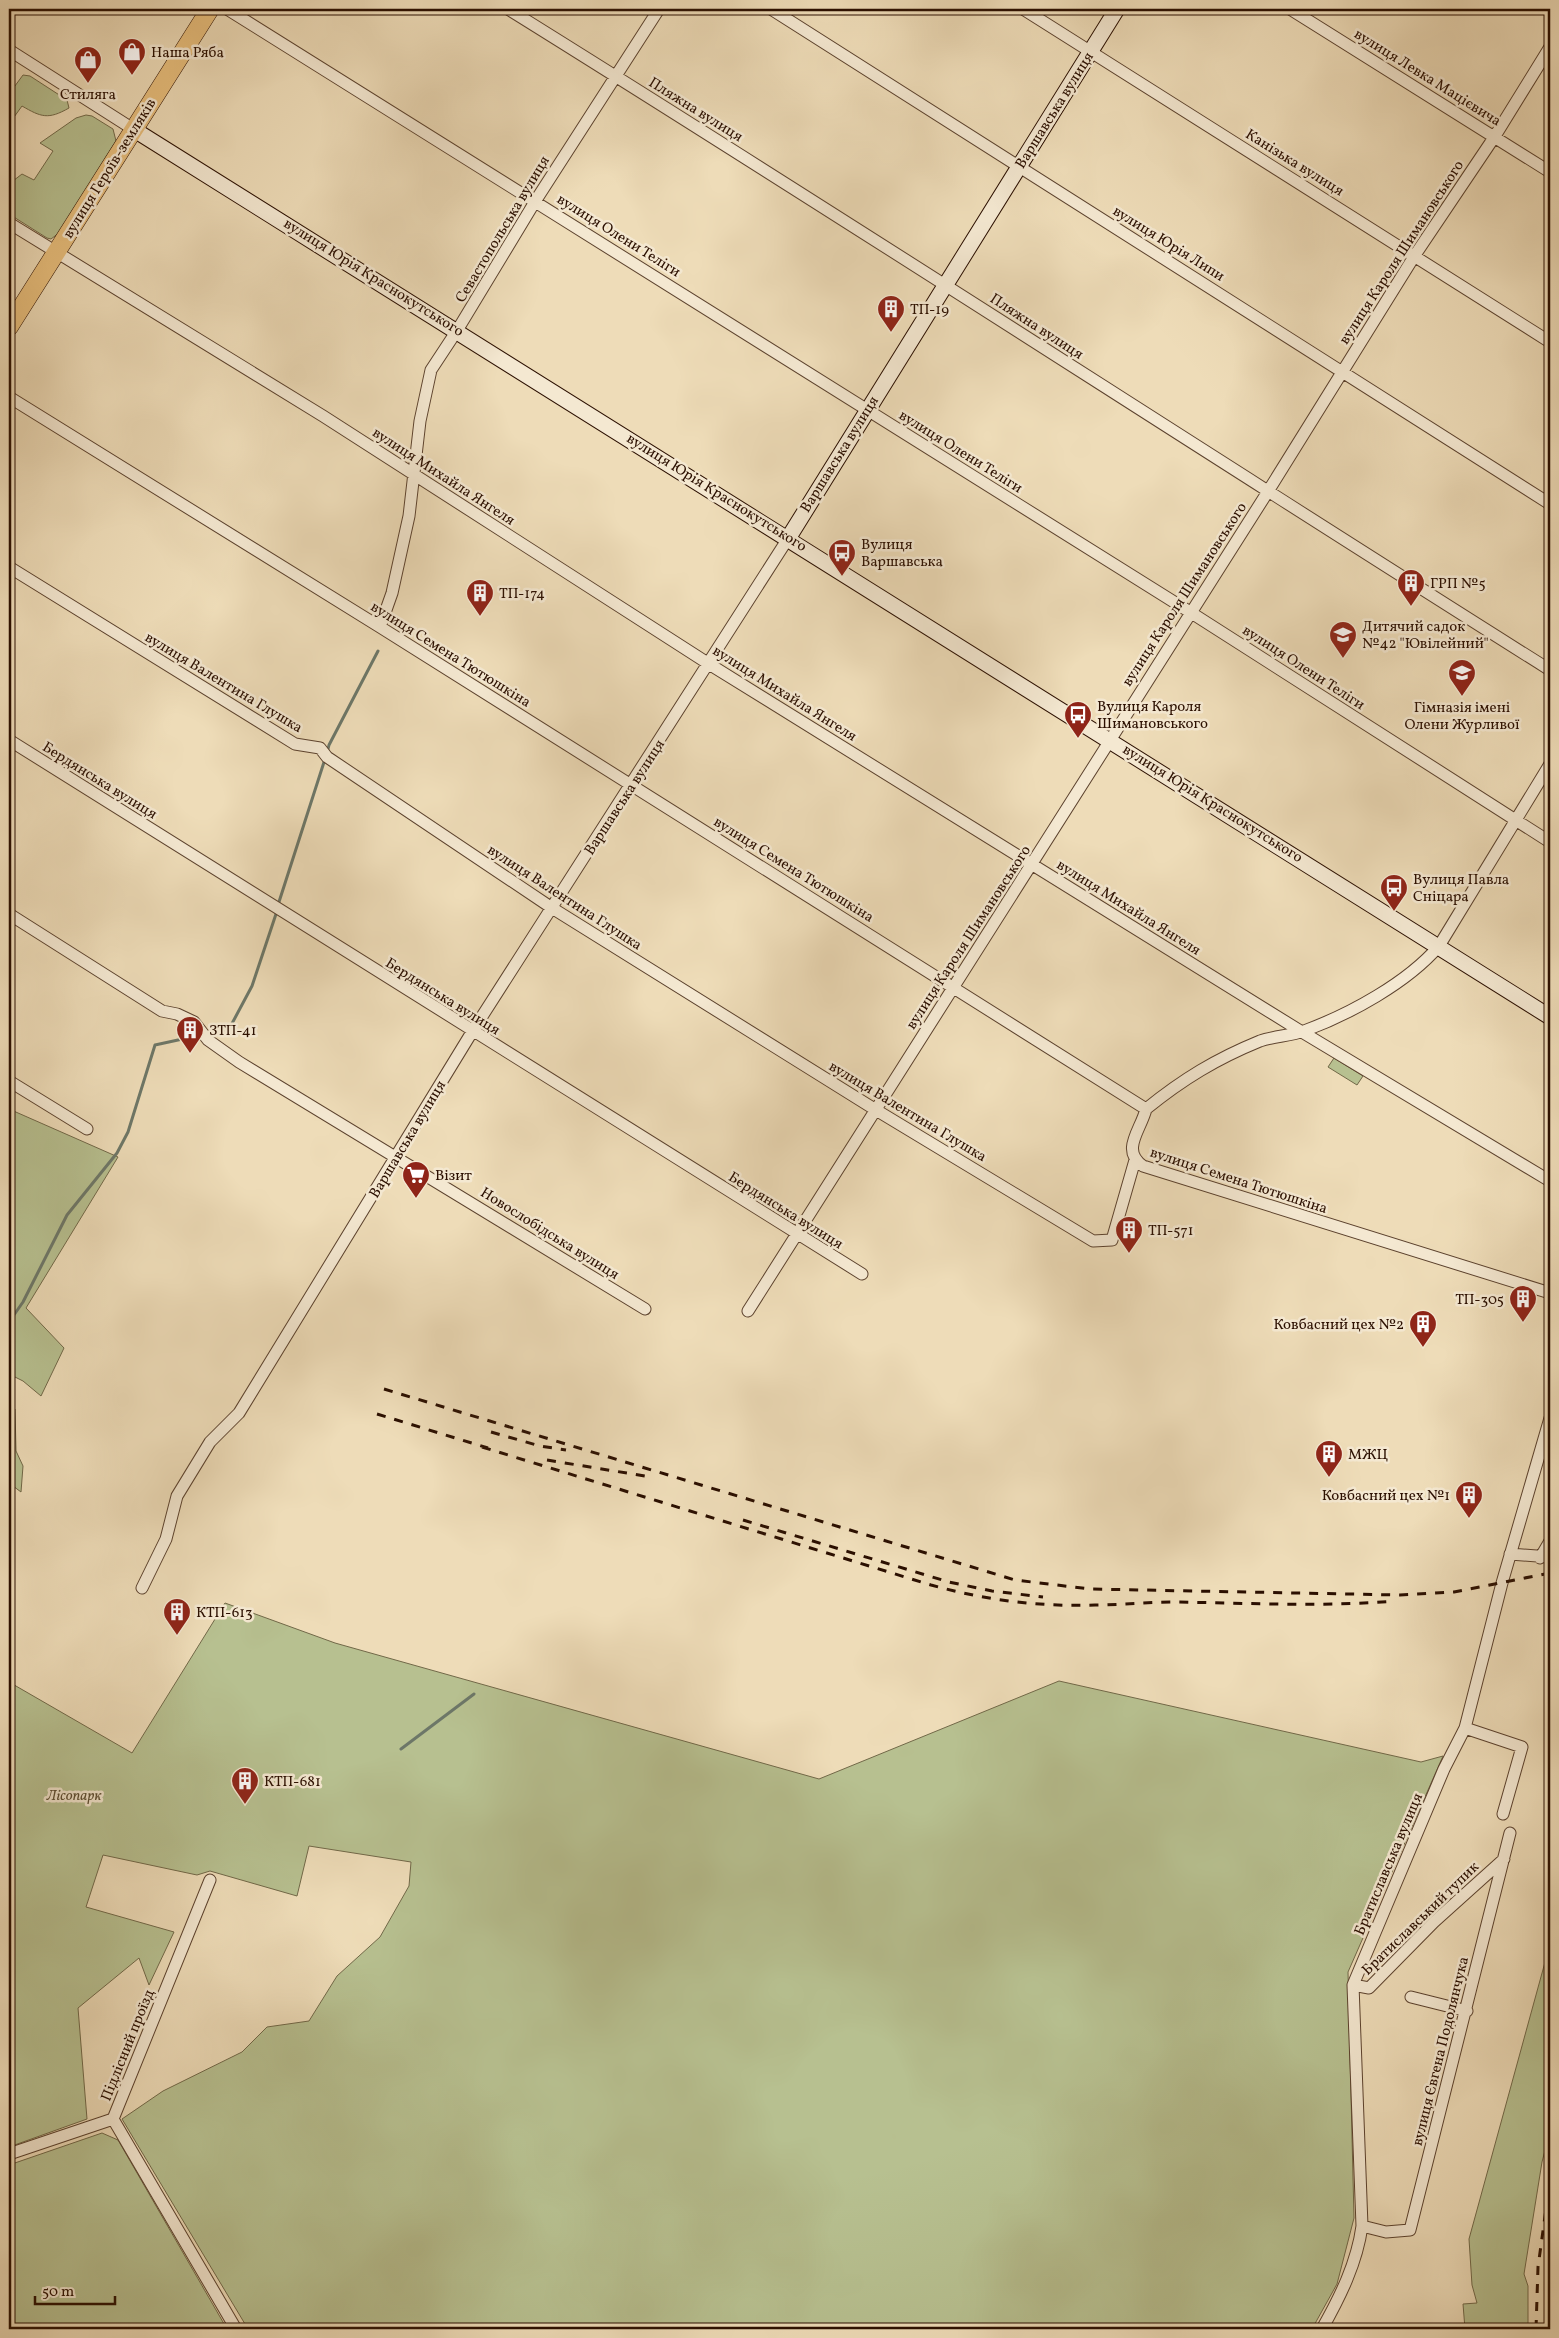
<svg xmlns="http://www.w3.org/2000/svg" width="1559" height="2338" viewBox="0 0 1559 2338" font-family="Vollkorn,serif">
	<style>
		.green { fill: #b7c090; stroke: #716848 }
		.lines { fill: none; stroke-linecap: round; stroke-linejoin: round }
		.stream { stroke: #6d7768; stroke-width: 3 }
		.street-casing { stroke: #5c422e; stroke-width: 13 }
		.secondary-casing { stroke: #2b0f00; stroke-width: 17 }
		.primary-casing { stroke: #2b0f00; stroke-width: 19 }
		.street { stroke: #f4e8d1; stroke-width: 11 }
		.secondary { stroke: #f4e8d1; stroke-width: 15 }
		.primary { stroke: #e7be7c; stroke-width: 18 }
		.rail { stroke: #2b0f00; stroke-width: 3; stroke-dasharray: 9 9; stroke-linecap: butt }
		.labels { text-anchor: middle; stroke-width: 5; stroke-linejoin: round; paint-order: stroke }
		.poi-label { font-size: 15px; fill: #2b0f00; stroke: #f4e8d1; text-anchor: start }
		.street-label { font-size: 15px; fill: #2b0f00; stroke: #f4e8d1 }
		.park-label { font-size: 15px; font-style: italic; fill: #5c4d32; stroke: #f4e8d1 }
	</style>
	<rect width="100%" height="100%" fill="#eedcb8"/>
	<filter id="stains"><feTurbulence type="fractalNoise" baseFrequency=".004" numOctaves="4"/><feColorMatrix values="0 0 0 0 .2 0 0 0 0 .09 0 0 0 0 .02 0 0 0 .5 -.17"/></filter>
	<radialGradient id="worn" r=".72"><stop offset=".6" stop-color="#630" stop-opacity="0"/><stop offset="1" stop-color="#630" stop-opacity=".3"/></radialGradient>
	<!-- green -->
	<path class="green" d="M23 75 30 76 67 100 69 108C48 120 41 117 22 106L9 124V94Z
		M86 115 92 116 113 129 116 141 59 233 51 239 47 238 9 214V184L22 174 34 180 53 151 40 143 76 118Z
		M1334 1058 1363 1076 1357 1085 1328 1067Z
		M9 1109 118 1157 26 1308 64 1348 41 1396 23 1381 9 1374Z
		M9 1404 15 1409 16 1451 23 1466 21 1492 9 1483Z
		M225 1603 335 1643 819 1779 1059 1681 1421 1762 1443 1756 1348 1972 1354 2218 1337 2284 1312 2329H248L122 2119 163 2091 242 2052 267 2027 309 2021 337 1976 380 1937 409 1886 411 1862 309 1846 297 1896 210 1871 197 1875 103 1855 86 1907 174 1932 149 1985 139 1958 78 2008 87 2119 9 2147V1682L132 1753Z
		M1550 1944V2131L1542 2162 1524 2274 1528 2286V2329H1465L1463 2304 1477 2303 1472 2285 1469 2239Z
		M102 2133 118 2140 227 2329H9V2165Z"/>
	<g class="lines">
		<!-- stream -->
		<path class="stream" d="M327 753 329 745 378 651
			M278 905 325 759
			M207 1034 228 1031 252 986 277 911
			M9 1322 23 1302 67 1215 117 1153 128 1132 155 1045 201 1035
			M401 1749 474 1694"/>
		<defs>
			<path id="street" d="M227 9 1190 612 1550 842
				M508 9C857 226 1202 451 1550 670
				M771 9 1550 504
				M1023 9 1550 342
				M1290 9 1550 172
				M9 50 133 129
				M9 223 323 416 709 664 1302 1032 1550 1181
				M9 397 380 627 1146 1109
				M9 567 295 744 320 748 327 757 552 908 876 1110 1093 1241 1112 1240 1135 1160
				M380 627 392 593 409 516 420 421 431 370 458 329 536 200 659 9
				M9 740 862 1274
				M9 914 162 1011 177 1014 194 1022 208 1040 239 1062 645 1309
				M9 1081 87 1129
				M1146 1109C1183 1079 1216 1059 1260 1041 1274 1036 1290 1036 1304 1031 1350 1014 1407 983 1439 946L1550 764
				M1146 1109C1141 1130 1120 1150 1143 1166L1550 1293
				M748 1311 1267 493 1415 255 1495 136 1550 47
				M1510 1554 1550 1557
				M1540 1558 1550 1541
				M142 1588 166 1539 177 1496 210 1442 239 1413 472 1032 789 537
				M1465 1728 1522 1747 1503 1814
				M1353 1985 1369 1988 1434 1922 1504 1859
				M1411 1997 1467 2011
				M113 2119 210 1880
				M113 2119 236 2329
				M9 2154 113 2119
				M1362 2226 1386 2232 1410 2230 1510 1833
				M1322 2329C1340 2297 1357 2263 1362 2226L1353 1985 1444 1769 1465 1728 1502 1583 1550 1418"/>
			<path id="secondary" d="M133 129C608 422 1080 718 1550 1017
				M789 537 1117 9"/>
			<path id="primary" d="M9 327 210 9"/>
		</defs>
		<!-- street casing -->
		<use href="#street" class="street-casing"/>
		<!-- secondary casing -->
		<use href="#secondary" class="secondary-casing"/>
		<!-- primary casing -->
		<use href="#primary" class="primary-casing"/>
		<!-- street -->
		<use href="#street" class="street"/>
		<!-- secondary -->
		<use href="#secondary" class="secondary"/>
		<!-- primary -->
		<use href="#primary" class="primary"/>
		<!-- rail -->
		<path class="rail" d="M384 1389 1015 1580 1090 1589 1400 1595 1454 1592 1550 1573
			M377 1414 488 1448
			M491 1432 540 1446 566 1450
			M482 1447 931 1585C985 1600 1039 1607 1095 1605 1122 1605 1148 1602 1175 1602 1248 1603 1322 1607 1395 1601
			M547 1460 651 1477
			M743 1520 949 1582 992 1591 1043 1597
			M1536 2329 1538 2267 1550 2180"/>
	</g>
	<!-- icons -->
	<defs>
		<symbol id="shop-pin" viewBox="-11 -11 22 30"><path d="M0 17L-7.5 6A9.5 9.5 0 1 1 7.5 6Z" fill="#8f2418" stroke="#f4e8d1"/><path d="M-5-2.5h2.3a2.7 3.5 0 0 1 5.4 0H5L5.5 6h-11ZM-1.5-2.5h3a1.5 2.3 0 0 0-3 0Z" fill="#fff"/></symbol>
		<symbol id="building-pin" viewBox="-11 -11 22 30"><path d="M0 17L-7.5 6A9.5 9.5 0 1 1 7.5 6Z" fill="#8f2418" stroke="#f4e8d1"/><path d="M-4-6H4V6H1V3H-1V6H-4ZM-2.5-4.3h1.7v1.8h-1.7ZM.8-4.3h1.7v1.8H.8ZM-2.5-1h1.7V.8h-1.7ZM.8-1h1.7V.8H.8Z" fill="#fff"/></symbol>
		<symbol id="bus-pin" viewBox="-11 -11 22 30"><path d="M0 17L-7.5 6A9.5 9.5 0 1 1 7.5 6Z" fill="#8f2418" stroke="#f4e8d1"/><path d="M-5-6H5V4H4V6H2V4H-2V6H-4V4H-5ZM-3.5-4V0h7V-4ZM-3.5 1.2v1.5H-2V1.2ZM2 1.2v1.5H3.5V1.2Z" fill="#fff"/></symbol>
		<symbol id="school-pin" viewBox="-11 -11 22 30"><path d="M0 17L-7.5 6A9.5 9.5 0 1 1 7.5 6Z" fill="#8f2418" stroke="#f4e8d1"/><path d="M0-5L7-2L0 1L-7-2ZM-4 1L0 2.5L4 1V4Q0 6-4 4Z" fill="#fff"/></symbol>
		<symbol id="supermarket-pin" viewBox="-11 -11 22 30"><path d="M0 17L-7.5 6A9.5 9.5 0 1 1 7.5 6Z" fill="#8f2418" stroke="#f4e8d1"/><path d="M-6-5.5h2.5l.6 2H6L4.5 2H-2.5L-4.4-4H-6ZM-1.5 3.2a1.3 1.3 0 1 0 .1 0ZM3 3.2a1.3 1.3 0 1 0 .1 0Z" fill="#fff"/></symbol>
	</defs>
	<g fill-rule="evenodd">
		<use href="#shop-pin" x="116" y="36" width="32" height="43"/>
		<use href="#shop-pin" x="72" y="44" width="32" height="43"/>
		<use href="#building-pin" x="875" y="293" width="32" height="43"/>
		<use href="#bus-pin" x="826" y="537" width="32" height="43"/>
		<use href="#building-pin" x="1395" y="567" width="32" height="43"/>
		<use href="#building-pin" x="464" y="577" width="32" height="43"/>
		<use href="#school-pin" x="1327" y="619" width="32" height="43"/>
		<use href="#school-pin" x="1446" y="657" width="32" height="43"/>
		<use href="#bus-pin" x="1062" y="699" width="32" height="43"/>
		<use href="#bus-pin" x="1378" y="872" width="32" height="43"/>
		<use href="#building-pin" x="174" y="1014" width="32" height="43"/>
		<use href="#supermarket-pin" x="400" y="1159" width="32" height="43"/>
		<use href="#building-pin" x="1113" y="1214" width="32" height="43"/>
		<use href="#building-pin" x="1507" y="1283" width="32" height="43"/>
		<use href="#building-pin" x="1407" y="1308" width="32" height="43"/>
		<use href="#building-pin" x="1313" y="1438" width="32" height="43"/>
		<use href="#building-pin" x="1453" y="1479" width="32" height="43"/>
		<use href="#building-pin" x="161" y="1596" width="32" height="43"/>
		<use href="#building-pin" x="229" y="1765" width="32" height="43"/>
	</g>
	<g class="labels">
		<!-- poi labels -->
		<g class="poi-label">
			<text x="151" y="57">Наша Ряба</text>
			<text x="88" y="99" text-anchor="middle">Стиляга</text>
			<text x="910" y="314">ТП-19</text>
			<text x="861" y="549">Вулиця<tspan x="861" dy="17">Варшавська</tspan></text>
			<text x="1430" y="588">ГРП №5</text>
			<text x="499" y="598">ТП-174</text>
			<text x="1362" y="631">Дитячий садок<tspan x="1362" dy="17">№42 "Ювілейний"</tspan></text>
			<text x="1097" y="711">Вулиця Кароля<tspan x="1097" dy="17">Шимановського</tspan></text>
			<text x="1462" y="712" text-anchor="middle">Гімназія імені<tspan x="1462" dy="17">Олени Журливої</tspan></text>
			<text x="1413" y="884">Вулиця Павла<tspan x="1413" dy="17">Сніцара</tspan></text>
			<text x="209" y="1035">ЗТП-41</text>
			<text x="435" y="1180">Візит</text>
			<text x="1148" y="1235">ТП-571</text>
			<text x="1504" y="1304" text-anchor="end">ТП-305</text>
			<text x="1404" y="1329" text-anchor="end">Ковбасний цех №2</text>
			<text x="1348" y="1459">МЖЦ</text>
			<text x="1450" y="1500" text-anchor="end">Ковбасний цех №1</text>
			<text x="196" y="1617">КТП-613</text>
			<text x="264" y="1786">КТП-681</text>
		</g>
		<!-- street labels -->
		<g class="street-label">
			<text transform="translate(1428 77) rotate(32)" y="5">вулиця Левка Мацієвича</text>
			<text transform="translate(696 109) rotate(32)" y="5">Пляжна вулиця</text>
			<text transform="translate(1054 110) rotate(-58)" y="5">Варшавська вулиця</text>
			<text transform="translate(1295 162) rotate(32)" y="5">Канізька вулиця</text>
			<text transform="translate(109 168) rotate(-58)" y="5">вулиця Героїв-земляків</text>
			<text transform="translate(502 229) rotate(-59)" y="5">Севастопольська вулиця</text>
			<text transform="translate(619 235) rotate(32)" y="5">вулиця Олени Теліги</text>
			<text transform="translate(1169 243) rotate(32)" y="5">вулиця Юрія Липи</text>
			<text transform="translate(1401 252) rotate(-57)" y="5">вулиця Кароля Шимановського</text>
			<text transform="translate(374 277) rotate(32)" y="5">вулиця Юрія Краснокутського</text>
			<text transform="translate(1037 326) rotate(33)" y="5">Пляжна вулиця</text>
			<text transform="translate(961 451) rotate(32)" y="5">вулиця Олени Теліги</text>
			<text transform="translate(839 454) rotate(-58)" y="5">Варшавська вулиця</text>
			<text transform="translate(444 476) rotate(33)" y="5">вулиця Михайла Янгеля</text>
			<text transform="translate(717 492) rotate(32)" y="5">вулиця Юрія Краснокутського</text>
			<text transform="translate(1184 594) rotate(-57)" y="5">вулиця Кароля Шимановського</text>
			<text transform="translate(451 654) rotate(32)" y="5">вулиця Семена Тютюшкіна</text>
			<text transform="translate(1304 667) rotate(33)" y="5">вулиця Олени Теліги</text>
			<text transform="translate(224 682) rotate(31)" y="5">вулиця Валентина Глушка</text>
			<text transform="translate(785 693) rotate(32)" y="5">вулиця Михайла Янгеля</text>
			<text transform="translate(100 780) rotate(32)" y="5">Бердянська вулиця</text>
			<text transform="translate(624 797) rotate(-57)" y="5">Варшавська вулиця</text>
			<text transform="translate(1213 803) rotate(32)" y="5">вулиця Юрія Краснокутського</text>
			<text transform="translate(794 869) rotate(32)" y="5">вулиця Семена Тютюшкіна</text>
			<text transform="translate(565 897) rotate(33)" y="5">вулиця Валентина Глушка</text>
			<text transform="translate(1129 907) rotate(32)" y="5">вулиця Михайла Янгеля</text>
			<text transform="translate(968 937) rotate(-57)" y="5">вулиця Кароля Шимановського</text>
			<text transform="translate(443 996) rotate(32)" y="5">Бердянська вулиця</text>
			<text transform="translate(908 1111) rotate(31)" y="5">вулиця Валентина Глушка</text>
			<text transform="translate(407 1139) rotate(-59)" y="5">Варшавська вулиця</text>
			<text transform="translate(1239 1180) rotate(18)" y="5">вулиця Семена Тютюшкіна</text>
			<text transform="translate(786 1210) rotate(32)" y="5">Бердянська вулиця</text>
			<text transform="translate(550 1233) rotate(32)" y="5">Новослобідська вулиця</text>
			<text transform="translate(1388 1864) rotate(-67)" y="5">Братиславська вулиця</text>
			<text transform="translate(1420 1918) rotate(-44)" y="5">Братиславський тупик</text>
			<text transform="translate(127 2045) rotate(-68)" y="5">Підлісний проїзд</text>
			<text transform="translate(1440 2051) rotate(-76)" y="5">вулиця Євгена Подолянчука</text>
		</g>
		<!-- park labels -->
		<g class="park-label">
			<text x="74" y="1800">Лісопарк</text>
		</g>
	</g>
	<!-- margin -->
	<rect width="1559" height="2338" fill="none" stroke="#eedcb8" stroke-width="30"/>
	<rect x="10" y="10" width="1539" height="2318" fill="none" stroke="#2b0f00" stroke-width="2.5"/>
	<rect x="15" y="15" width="1529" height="2308" fill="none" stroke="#2b0f00"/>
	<!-- scale -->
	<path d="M35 2296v8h80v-8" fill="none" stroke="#2b0f00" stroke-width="2.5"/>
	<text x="42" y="2296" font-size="15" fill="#2b0f00" stroke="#f4e8d1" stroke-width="4" paint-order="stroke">50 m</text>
	<rect width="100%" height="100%" filter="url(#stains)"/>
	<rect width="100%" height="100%" fill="url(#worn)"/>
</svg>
